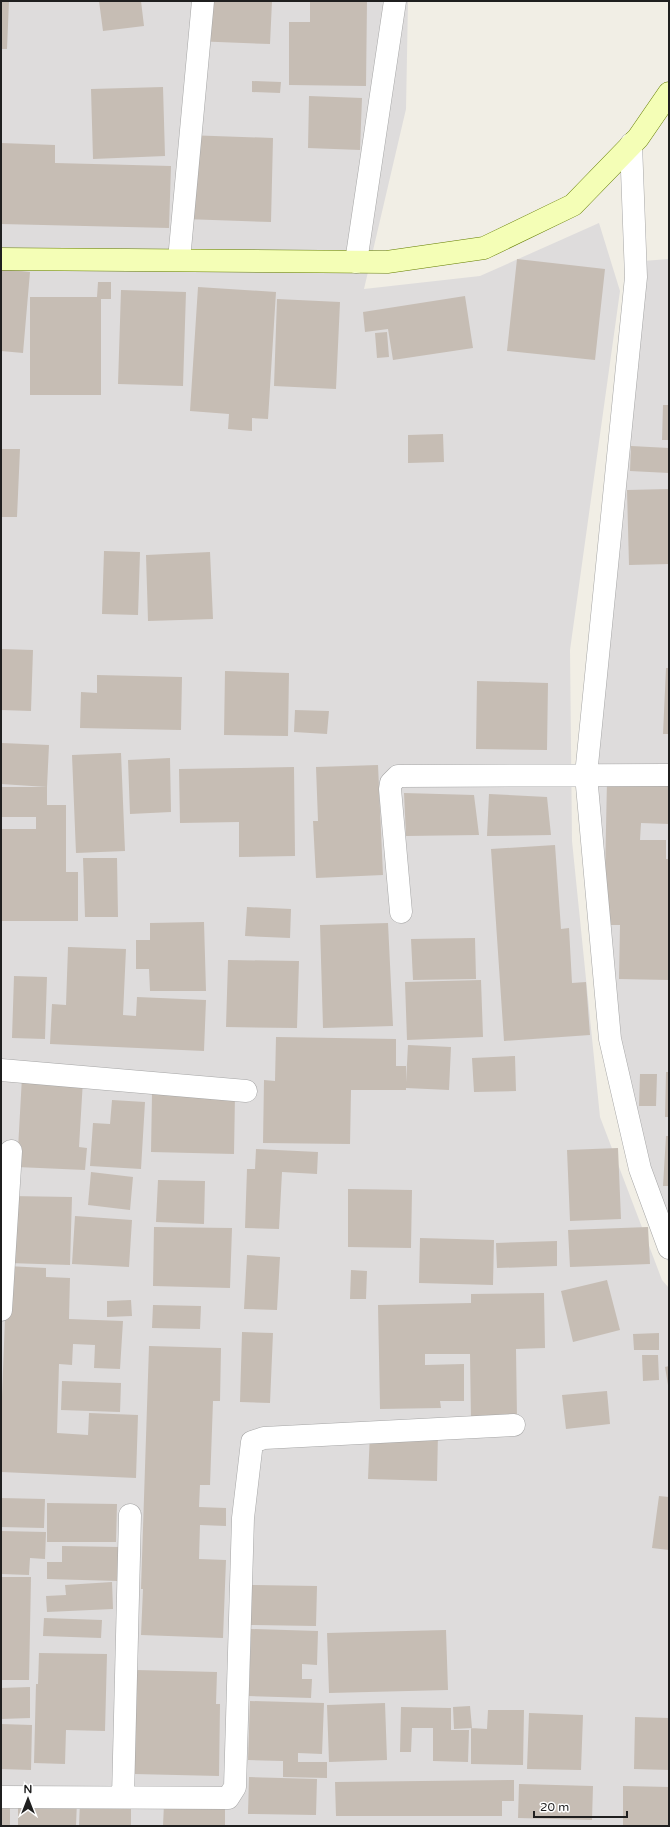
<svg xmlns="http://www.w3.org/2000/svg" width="670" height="1827" viewBox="0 0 670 1827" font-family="'Varela Round',sans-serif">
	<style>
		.residential { fill: #dedcdc }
		.building { fill: #c6bdb4 }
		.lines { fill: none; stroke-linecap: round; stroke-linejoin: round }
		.street-casing { stroke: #a6a6a6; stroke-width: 23 }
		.secondary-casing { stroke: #647d00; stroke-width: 23 }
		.street { stroke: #fff; stroke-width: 22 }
		.secondary { stroke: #f4feb6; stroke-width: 22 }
	</style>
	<rect width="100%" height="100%" fill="#f1eee5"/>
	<!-- residential -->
	<path class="residential" d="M1 1H408L406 109 364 289 480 276 599 223 620 291 570 650 572 841 600 1117 662 1280 669 1288V1826H1Z
		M669 259V1264L634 1175 583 809 643 261Z"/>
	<!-- building -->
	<path class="building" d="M1 1H9L7 49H1Z
		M99 1H141L144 26 103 31Z
		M195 1H272L270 44 193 41Z
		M310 1H367L366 86 289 85V22H310Z
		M252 81 281 82 280 93 252 92Z
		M163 87 165 156 93 159 91 89Z
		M309 96 362 98 360 150 308 148Z
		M186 135 273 138 271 222 184 219Z
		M1 143 55 145V163L171 166 169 228 1 224Z
		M517 259 605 269 595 360 507 351Z
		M1 269 30 272 23 353 1 351Z
		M98 282H111V299H101V395H30V297H97Z
		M198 287 276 292 268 419 252 418V431L228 429 229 414 190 411Z
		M121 290 186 292 183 386 118 384Z
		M465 296 473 348 393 360 388 329 365 332 363 312Z
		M277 299 340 302 336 389 274 386Z
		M387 332 389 357 377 358 375 333Z
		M663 405H669V440H662Z
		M443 434 444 462 408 463V435Z
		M631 446 669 448V473L630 471Z
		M1 449H20L17 517H1Z
		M669 489V564L629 565 627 490Z
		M104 551 140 552 138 615 102 614Z
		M210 552 213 619 148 621 146 555Z
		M1 649 33 650 31 711 1 710Z
		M666 668H669V734H663Z
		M225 671 289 673 288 736 224 735Z
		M97 675 182 677 181 730 80 728 81 692 97 693Z
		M477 681 548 683 547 750 476 749Z
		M295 710 329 711 327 734 294 732Z
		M2 743 49 745 47 787 1 784Z
		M121 753 125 851 76 853 72 755Z
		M170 758 171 812 130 814 128 760Z
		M378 765 383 875 316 878 313 821H318L316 767Z
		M294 767 295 856 239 857V822L180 823 179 769Z
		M607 780 669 781V824L641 823 640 840H666V859H669V980L619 979 620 925H604Z
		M1 787H47V805H66V872H78V921H1V829H36V817H1Z
		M404 793 474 795 479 835 406 836Z
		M489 794 547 797 551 835 487 836Z
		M555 845 561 929 569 928 572 983 586 982 590 1035 504 1041 491 849Z
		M83 858H117L118 917H85Z
		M247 907 291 909 290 938 245 936Z
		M204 922 206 991H150L149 969H136V940H150V923Z
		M388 923 393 1026 323 1028 320 925Z
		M475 938 476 979 413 980 411 939Z
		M68 947 126 949 123 1015 136 1016 137 997 206 1000 204 1051 50 1044 52 1004 66 1005Z
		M228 960 299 961 297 1028 226 1027Z
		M14 976 47 977 45 1039 12 1038Z
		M481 980 483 1037 407 1040 405 982Z
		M276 1037 396 1039V1066H406V1082L408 1045 451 1047 449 1090 406 1088V1090H351L350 1144 263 1143 264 1080 275 1081Z
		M515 1056 516 1091 474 1092 472 1058Z
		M666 1072H669V1117H665Z
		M640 1074H657L656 1106H639Z
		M22 1077 83 1080 79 1147 87 1148 85 1170 17 1167Z
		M152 1094 235 1095 234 1154 151 1152Z
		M112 1100 145 1102 141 1169 90 1166 93 1123 110 1124Z
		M666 1136H669V1186H663Z
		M618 1148 621 1219 570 1221 567 1150Z
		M256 1149 318 1152 317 1174 282 1172 279 1229 245 1228 247 1169H255Z
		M91 1172 133 1177 130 1210 88 1205Z
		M158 1180 205 1181 204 1224 156 1222Z
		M348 1189 412 1190 411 1248 348 1247Z
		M10 1196 72 1197 70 1265 9 1263Z
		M75 1216 132 1220 129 1267 72 1264Z
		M154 1227 232 1228 230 1288 153 1286Z
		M648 1227 650 1264 570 1267 568 1230Z
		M420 1238 494 1240 493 1285 419 1283Z
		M557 1241V1266L497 1268 496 1243Z
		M247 1255 280 1257 277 1310 244 1309Z
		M7 1266 46 1268V1277L70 1278 69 1319 123 1321 120 1369 94 1368 95 1345 73 1344 72 1365 59 1364 57 1433 88 1435 89 1413 138 1415 136 1478 1 1472V1422Z
		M351 1270 367 1271 366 1299H350Z
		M607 1280 620 1330 573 1342 561 1291Z
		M544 1293 545 1348 516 1349 517 1419 471 1420 470 1354H425V1365L464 1364V1401H440L441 1408 380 1409 378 1305 471 1303V1294Z
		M131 1300 132 1316 107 1317V1301Z
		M153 1305 201 1306 200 1329 152 1328Z
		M242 1332 273 1333 270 1403 240 1402Z
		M659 1333V1350H634L633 1334Z
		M149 1346 221 1348 220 1401H213L210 1485H200L199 1507 226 1508V1526L200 1525 199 1559 226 1560 223 1638 141 1635 143 1589H141Z
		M642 1355H658L659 1380 643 1381Z
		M669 1366V1385H668L665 1367Z
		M62 1381 121 1383 120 1412 61 1410Z
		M607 1391 610 1424 566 1429 562 1395Z
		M370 1432 438 1433 437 1481 368 1479Z
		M659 1496 669 1497V1550L652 1548Z
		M1 1498 45 1499 44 1528 1 1527Z
		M47 1503 117 1504 116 1542H47Z
		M1 1531 46 1532 45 1559 30 1558 29 1575 1 1574Z
		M62 1546 119 1547 118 1581 47 1579V1562H62Z
		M1 1577H31L29 1680H1Z
		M112 1582 113 1609 47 1612 46 1596 66 1595 65 1585Z
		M251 1585 317 1586 316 1626 250 1625Z
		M44 1618 102 1620 101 1638 43 1636Z
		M251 1629 318 1631 317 1665 302 1664V1679H312L311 1698 249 1696Z
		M446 1630 448 1690 329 1693 327 1633Z
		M39 1653 107 1654 105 1731 66 1730 65 1764 34 1763 36 1684H38Z
		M136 1670 217 1672 216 1704H220L219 1776 134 1774Z
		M30 1687V1718L1 1719V1688Z
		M250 1701 324 1703 322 1754 298 1753V1762H327V1778L283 1777V1761L248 1760Z
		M385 1703 387 1760 329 1762 327 1705Z
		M470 1706 472 1728 454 1729 453 1707Z
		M401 1707 451 1708V1730H469L468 1762 433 1761V1728H412L411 1752H400Z
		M488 1710H524L523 1765 471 1764V1728L487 1729Z
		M529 1713 583 1715 581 1770 527 1769Z
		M635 1717 669 1718V1770L634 1769Z
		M1 1724 32 1725 31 1770 1 1769Z
		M249 1777 317 1779 316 1815 248 1814Z
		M514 1780V1801H502V1816H336L335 1782Z
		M519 1784 593 1786 592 1820 518 1818Z
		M623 1786 669 1787V1826H623Z
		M1 1792H10V1826H1Z
		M18 1800 77 1801 76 1826H18Z
		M80 1801 131 1802V1826H79Z
		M164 1804 225 1806V1826H163Z"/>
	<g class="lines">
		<defs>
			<path id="street" d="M631 144 636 277 586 775 610 1039 640 1169 669 1248
				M179 260 203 1
				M356 262 395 1
				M401 912 390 789 391 783 398 776 669 775
				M1 1070 246 1091
				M1 1310 11 1151
				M1 1797 228 1798 235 1787 243 1518 252 1442 264 1438 514 1425
				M123 1797 130 1515"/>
			<path id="secondary" d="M1 259 387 262 484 248 573 205 638 138 669 93"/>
		</defs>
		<!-- street casing -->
		<use href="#street" class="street-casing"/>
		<!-- secondary casing -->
		<use href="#secondary" class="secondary-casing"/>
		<!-- street -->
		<use href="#street" class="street"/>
		<!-- secondary -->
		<use href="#secondary" class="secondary"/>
	</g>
	<!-- border -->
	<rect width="670" height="1827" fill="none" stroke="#1f1f1f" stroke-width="4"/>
	<!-- north arrow -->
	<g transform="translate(28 1799)" stroke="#ffffff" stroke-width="3" paint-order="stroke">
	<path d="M0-3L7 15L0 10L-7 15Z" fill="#1f1f1f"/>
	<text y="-6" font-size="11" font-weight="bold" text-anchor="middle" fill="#1f1f1f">N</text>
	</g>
	<!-- scale -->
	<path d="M534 1811v6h93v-6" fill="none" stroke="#1f1f1f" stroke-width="2"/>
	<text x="540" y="1811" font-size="12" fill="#1f1f1f" stroke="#ffffff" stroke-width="3" paint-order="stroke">20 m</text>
</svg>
